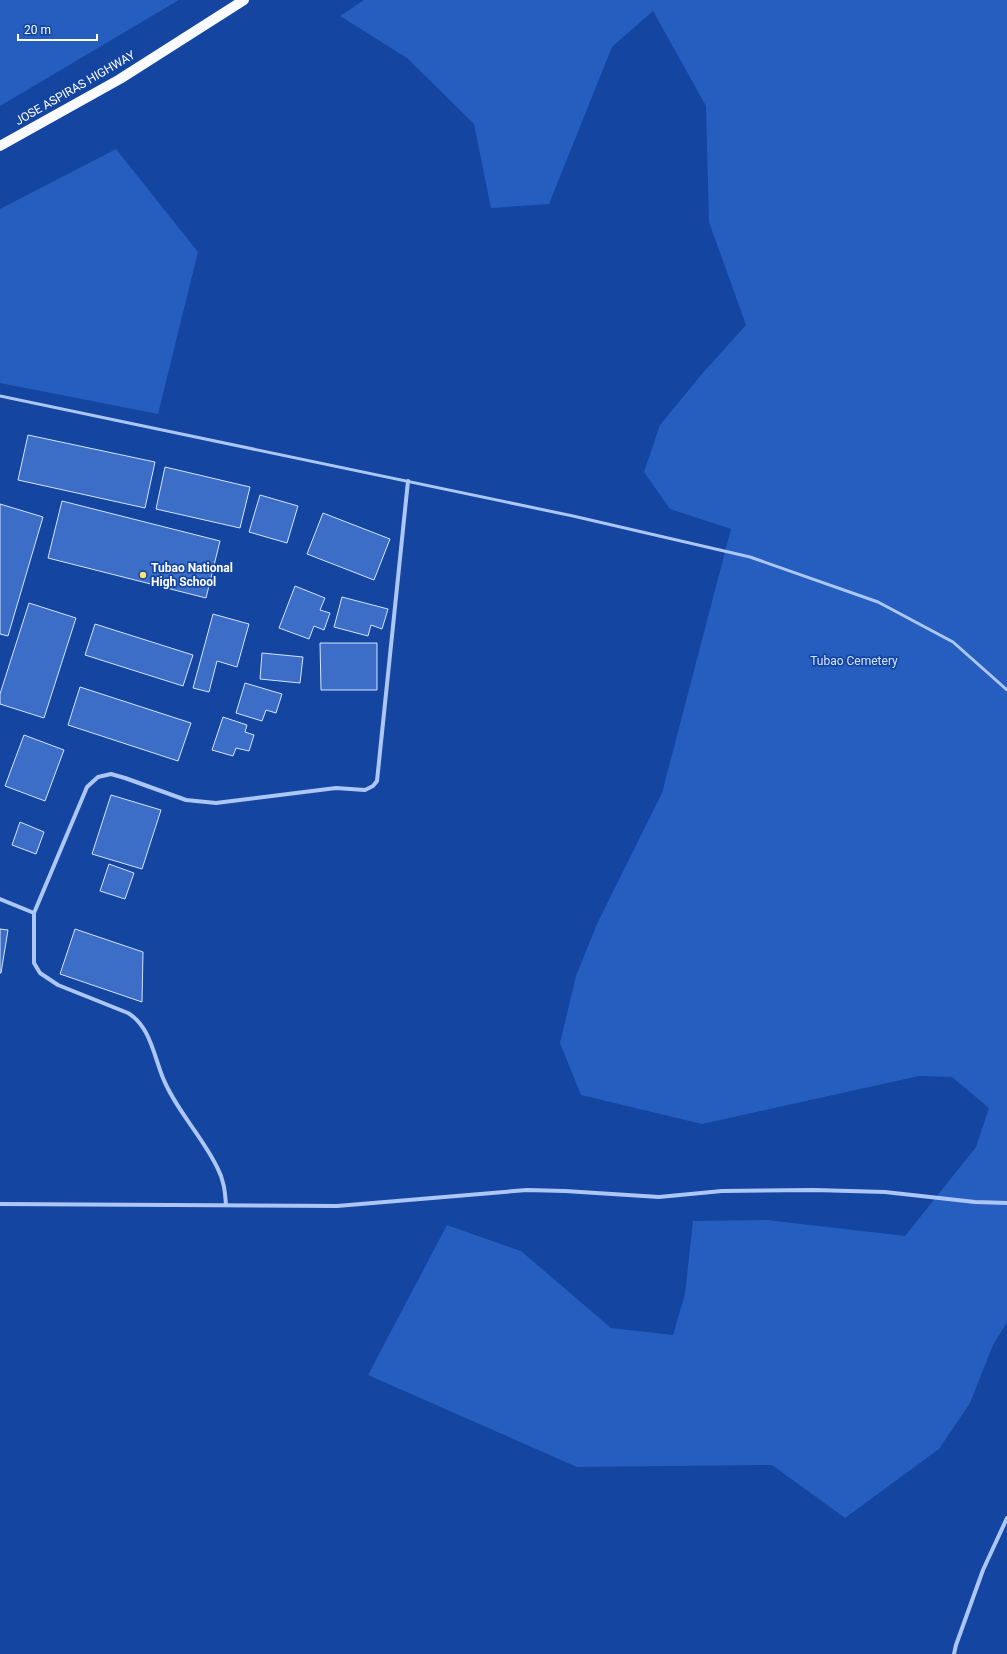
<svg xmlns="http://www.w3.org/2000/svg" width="1007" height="1654" viewBox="0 0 1007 1654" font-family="Roboto,sans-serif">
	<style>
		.green { fill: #265ebf }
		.building { fill: #3c6ec7; stroke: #d5e4fe }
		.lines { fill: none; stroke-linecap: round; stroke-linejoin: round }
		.lane { stroke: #acc7f5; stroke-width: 3 }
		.street { stroke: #acc7f5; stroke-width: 4 }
		.primary { stroke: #f9fbff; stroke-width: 10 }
		.poi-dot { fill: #ffe26f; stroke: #1345a1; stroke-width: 1.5 }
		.labels { text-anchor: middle; stroke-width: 3.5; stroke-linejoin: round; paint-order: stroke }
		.street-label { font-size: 12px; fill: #fff; stroke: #1345a1 }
		.poi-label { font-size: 12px; font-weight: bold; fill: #fff; stroke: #1345a1; text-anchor: start }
		.park-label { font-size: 12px; fill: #d5e4fe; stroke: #1345a1 }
	</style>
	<rect width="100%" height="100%" fill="#1345a1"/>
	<!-- green -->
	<path class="green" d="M0 0H179L0 106Z
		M364 0H1007V1322L993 1345 970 1403 939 1449 845 1518 772 1465 577 1467 368 1375 447 1225 521 1251 611 1328 673 1335 685 1294 693 1221 767 1220 905 1236 976 1147 989 1108 952 1077 919 1076 702 1124 581 1095 560 1043 576 976 597 924 662 793 731 529 670 509 644 472 660 425 701 375 746 325 709 222 706 106 653 11 612 47 549 204 491 208 474 124 407 58 340 16Z
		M116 149 198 252 158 414 0 383V209Z"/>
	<!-- building -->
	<path class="building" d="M28 435 155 462 145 508 18 480Z
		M165 467 250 487 240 528 156 509Z
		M260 495 298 506 287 543 249 532Z
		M62 501 220 541 206 598 48 558Z
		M0 504 43 517 8 636 0 634Z
		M323 513 390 539 374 580 307 554Z
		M295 586 325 598 320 610 330 613 324 630 314 626 309 639 279 628Z
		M342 597 388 609 382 629 371 625 368 636 334 627Z
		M29 603 76 618 44 718 0 704V694Z
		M213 614 249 624 237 667 217 661 209 692 193 688Z
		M95 624 193 655 183 686 85 655Z
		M320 643H377V690H321Z
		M262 653 303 657 300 683 260 679Z
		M245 683 282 694 276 713 266 710 262 721 236 713Z
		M80 687 191 723 178 761 68 725Z
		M223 717 247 725 245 732 254 735 249 751 236 748 233 756 212 750Z
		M24 735 64 750 45 801 5 786Z
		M111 795 161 810 142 869 92 854Z
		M20 822 44 832 36 854 12 845Z
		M109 864 134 873 125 899 100 891Z
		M0 929 8 930 1 973H0Z
		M75 929 143 952 142 1002 60 974Z"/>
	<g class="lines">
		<!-- lane -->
		<path class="lane" d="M0 396 573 516 750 557 878 602 953 642 1007 690"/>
		<!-- street -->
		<path class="street" d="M0 899 34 913 87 787 98 777 111 774 125 778 186 800 216 803 336 788 365 790 373 786 377 781 408 481
			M34 913V963L40 973 58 985 128 1013C150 1026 154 1056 163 1078 176 1110 202 1136 217 1167 224 1180 225 1191 226 1205
			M0 1204 337 1206 527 1190 565 1191 659 1197 722 1191 814 1190 885 1192 975 1202 1007 1203
			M954 1654 956 1645 983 1570 1007 1518"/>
		<!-- primary -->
		<path class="primary" d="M0 146 120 79 244 0"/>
	</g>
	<!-- markers -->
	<circle class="poi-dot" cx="143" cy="575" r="4"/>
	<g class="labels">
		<!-- street labels -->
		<g class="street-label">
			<text transform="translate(75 88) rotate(-30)" y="4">JOSE ASPIRAS HIGHWAY</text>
		</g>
		<!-- poi labels -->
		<g class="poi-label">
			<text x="151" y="572">Tubao National<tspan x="151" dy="14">High School</tspan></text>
		</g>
		<!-- park labels -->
		<g class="park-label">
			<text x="854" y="665">Tubao Cemetery</text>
		</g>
	</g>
	<!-- scale -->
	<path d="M18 34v6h79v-6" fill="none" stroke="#ffffff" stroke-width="2"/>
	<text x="24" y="34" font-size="12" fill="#ffffff" stroke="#1345a1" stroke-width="3" paint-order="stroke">20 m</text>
</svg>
